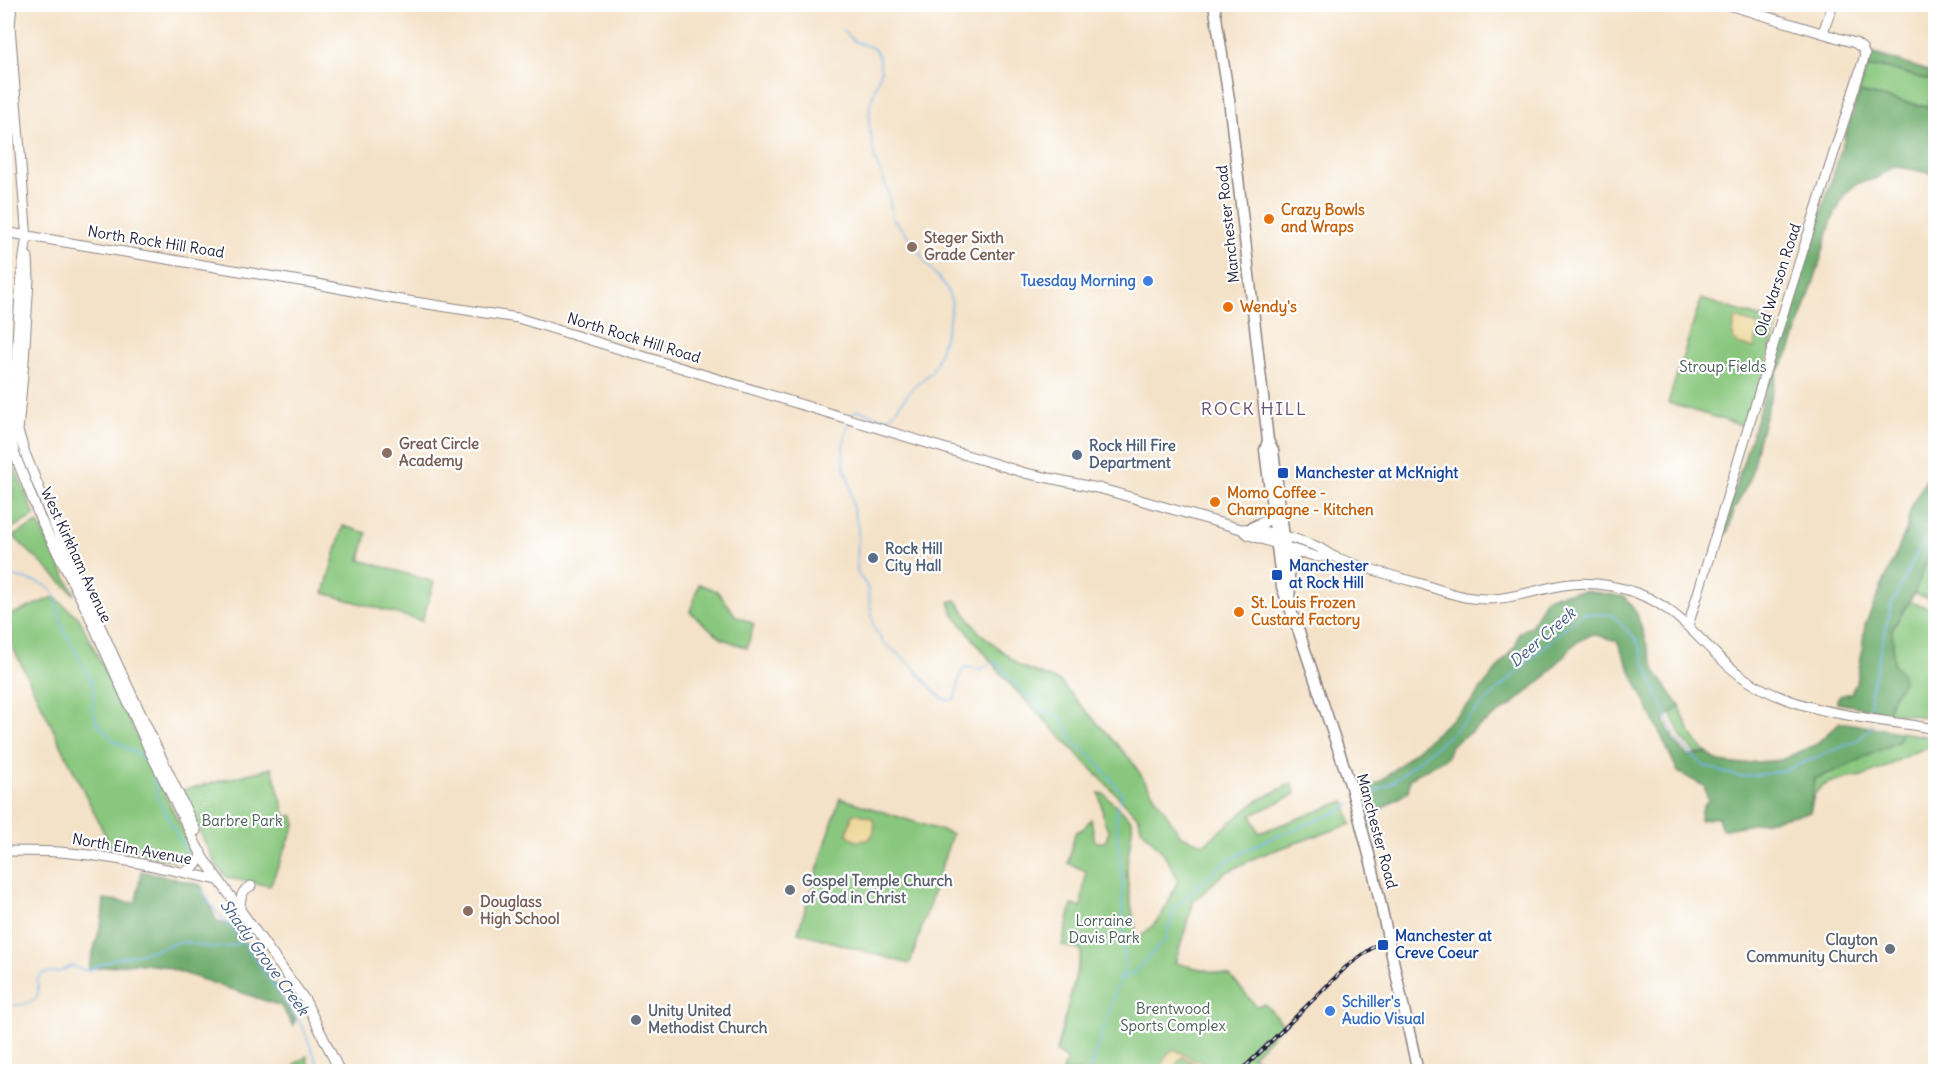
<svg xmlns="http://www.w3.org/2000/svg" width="1940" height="1076" viewBox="0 0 1940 1076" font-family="Delius,sans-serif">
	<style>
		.green { fill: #89c77e; stroke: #56745c; stroke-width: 1.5 }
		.forest { fill: #6eac6d; stroke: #486754; stroke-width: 1.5 }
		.sand { fill: #eeda9e; stroke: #887e6c; stroke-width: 1.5 }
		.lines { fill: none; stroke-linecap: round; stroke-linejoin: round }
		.stream { stroke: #76b6ea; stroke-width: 1.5 }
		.secondary-casing { stroke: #8b8282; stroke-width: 11 }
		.primary-casing { stroke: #8b8282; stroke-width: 13 }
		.secondary { stroke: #fff; stroke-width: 9 }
		.primary { stroke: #fff; stroke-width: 10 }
		.rail-casing { stroke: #22223b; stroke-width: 4 }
		.rail { stroke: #fff; stroke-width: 1.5; stroke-dasharray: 4.5; stroke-linecap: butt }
		.food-dot { fill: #e8710a; stroke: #fff; stroke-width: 2 }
		.education-dot { fill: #8d6e63; stroke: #fff; stroke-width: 2 }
		.shop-dot { fill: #3f7fe0; stroke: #fff; stroke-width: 2 }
		.service-dot { fill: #5c6f8a; stroke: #fff; stroke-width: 2 }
		.transit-dot { fill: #1a4fb4; stroke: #fff; stroke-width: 2 }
		.worship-dot { fill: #6b7280; stroke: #fff; stroke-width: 2 }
		.labels { text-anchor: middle; stroke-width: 4.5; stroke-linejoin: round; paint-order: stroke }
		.food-label { font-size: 15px; font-weight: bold; fill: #c56008; stroke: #fff; text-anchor: start }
		.street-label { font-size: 15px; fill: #22223b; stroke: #fff }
		.education-label { font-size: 15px; font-weight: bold; fill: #785e54; stroke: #fff; text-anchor: start }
		.shop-label { font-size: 15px; font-weight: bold; fill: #366cbe; stroke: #fff; text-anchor: end }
		.park-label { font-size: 15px; fill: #465c52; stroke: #fff }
		.service-label { font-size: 15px; font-weight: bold; fill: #4e5e75; stroke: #fff; text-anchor: start }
		.transit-label { font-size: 15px; font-weight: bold; fill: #164399; stroke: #fff; text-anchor: start }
		.worship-label { font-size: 15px; font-weight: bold; fill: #5b616d; stroke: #fff; text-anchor: start }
		.water-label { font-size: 16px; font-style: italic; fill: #445d81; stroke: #fff }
		.quarter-label { font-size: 18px; letter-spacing: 1.5px; fill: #685271; stroke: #fff }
	</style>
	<rect width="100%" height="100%" fill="#fff"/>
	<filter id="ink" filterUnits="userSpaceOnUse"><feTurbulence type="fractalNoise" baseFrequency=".0167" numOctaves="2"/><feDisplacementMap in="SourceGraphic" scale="12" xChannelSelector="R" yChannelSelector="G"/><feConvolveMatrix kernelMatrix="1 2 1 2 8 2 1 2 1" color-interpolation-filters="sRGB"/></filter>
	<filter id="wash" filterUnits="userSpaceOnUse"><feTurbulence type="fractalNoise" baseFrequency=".008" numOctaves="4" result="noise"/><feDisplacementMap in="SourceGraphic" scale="24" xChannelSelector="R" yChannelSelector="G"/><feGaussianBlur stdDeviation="1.35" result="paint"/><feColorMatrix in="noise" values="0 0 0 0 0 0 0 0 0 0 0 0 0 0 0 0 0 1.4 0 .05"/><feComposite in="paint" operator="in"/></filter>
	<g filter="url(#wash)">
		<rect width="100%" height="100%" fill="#f4e2c8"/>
		<!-- green -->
		<path class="green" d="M1883 67 1935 82 1928 107 1859 92 1867 68Z
			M1701 299 1774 322 1777 326 1747 427 1668 403Z
			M14 466 35 516 10 529Z
			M38 523 75 595 13 536Z
			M343 526 367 533 360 560 434 582 422 621 324 593Z
			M1935 539V600L1914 594Z
			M699 584 717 591 736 616 754 624 747 648 721 638 690 612Z
			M54 597 79 618 200 866 112 849 5 631V617Z
			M956 600 978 631 1020 666 1060 682 1131 760 1181 836 1204 844 1257 801 1292 783 1296 794 1251 815 1259 833 1345 801 1351 824 1261 855 1223 874 1194 901 1175 963 1230 976 1256 1006 1265 1004 1283 1024 1252 1056 1265 1063 1257 1071H1063L1067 1059 1056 1052 1082 951 1062 945 1072 905 1081 907 1086 871 1068 863 1075 833 1084 828 1091 819 1095 842H1105L1109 832 1104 820 1099 793 1104 794 1132 821C1134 831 1126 858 1127 873 1128 895 1134 917 1137 939 1161 923 1168 905 1178 879L1164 854 1141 828 1139 818 1007 681 954 615 949 602Z
			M1909 602 1935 609V698L1927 717 1888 712 1892 697 1903 682 1902 673 1894 666 1892 629Z
			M1680 706C1686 726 1692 739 1707 753L1697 755 1682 738 1671 713Z
			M1901 732 1935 738V748C1909 748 1891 769 1866 775 1851 779 1835 778 1821 787 1812 793 1813 803 1810 812L1814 779 1847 766 1899 741Z
			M272 768 286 817 293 815 296 823 270 886 228 878 224 875 216 865 180 791Z
			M840 798 952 834 911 961 909 964 798 932Z
			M307 1056 308 1063 314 1071H292L295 1064Z"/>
		<!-- forest -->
		<path class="forest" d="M1872 53 1935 73V82L1883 67 1867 68Z
			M1935 83V174L1894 166 1877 178 1856 184 1845 194 1831 222 1816 275 1791 349 1777 374 1758 442 1750 479 1734 510 1728 532 1723 536 1721 533 1859 92 1928 107Z
			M1935 466V539L1914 594 1892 629 1894 666 1902 673 1903 682 1892 697 1888 712 1837 703V699L1840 696 1851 693 1856 683 1861 658 1865 625 1906 531 1911 507 1932 468Z
			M1587 591 1625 597 1637 614 1655 671 1680 706 1664 719 1674 741 1688 756 1707 753 1719 762 1735 764 1781 760 1815 745 1840 722 1901 732 1899 741 1847 766 1814 779 1810 812 1722 830 1718 817 1700 820 1701 811 1708 800 1704 786 1678 772 1617 641 1593 634 1576 642 1544 678 1513 704 1451 745 1447 757 1410 778 1408 792 1368 817 1362 791 1363 789 1380 782 1470 703 1516 645 1519 633 1531 626 1546 598 1566 593Z
			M141 871 201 885 217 922 232 925 279 989 284 1001 295 1019 293 1026 281 1006 162 966 134 963 88 969 102 921 104 899 136 903Z"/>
		<!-- sand -->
		<path class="sand" d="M1734 318 1758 325 1759 328 1754 348 1740 345 1733 339Z
			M857 813 872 818C876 826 875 834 868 840L856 841 847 834 852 815Z
			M1174 1049 1197 1061H1203L1205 1066 1197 1071 1196 1064 1183 1057 1179 1060 1173 1071H1162C1162 1062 1166 1053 1174 1049Z"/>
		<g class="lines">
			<!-- stream -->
			<path class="stream" d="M842 30 854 41 873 48 878 54 881 70 870 104 869 124 875 160 888 190 892 218 913 241 925 262 946 287 952 302 948 325 936 363 931 372 912 389 890 417 883 418 858 410 851 415
				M849 422 843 446 844 466 850 484 852 504 858 528 857 570 860 577 867 586 874 627 883 642 910 664 938 695 948 701 955 699 960 675 965 667 982 669 991 663H997L1012 681 1043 710 1061 717 1074 742 1092 757 1121 791 1122 797 1117 806 1116 821 1122 878 1124 972 1119 980
				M4 572 13 577 37 582 45 585 54 593 62 627 92 682 94 696 92 708 97 723 113 740 141 756 149 764 154 776 157 797 190 859
				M1872 716 1870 704 1871 691 1891 606 1922 543 1936 524
				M1359 801 1393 782 1456 729 1564 628 1583 613 1612 615 1636 639 1658 697 1678 741 1704 766 1740 777 1783 771 1858 740 1871 728 1872 723
				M202 890 211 905 243 942 302 1026 321 1072
				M4 1006C15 1005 34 1006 38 994 39 989 37 983 38 978L43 973 59 972 72 966 87 971 114 959 155 950 176 943 186 942 211 948 227 947 243 942
				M1089 1072 1119 981 1133 973 1166 939 1174 908 1222 864 1264 841 1333 814 1352 804"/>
		</g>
	</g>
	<g filter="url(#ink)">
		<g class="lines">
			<defs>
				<path id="secondary" d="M12 4 10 26 27 240
					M1823 32 1833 4
					M4 232 312 283 389 298 518 318 1025 473 1102 489 1241 529C1257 527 1305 541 1320 548 1325 551 1329 555 1335 557 1363 568 1393 576 1422 584 1436 589 1451 594 1465 597 1502 604 1528 591 1563 585 1588 581 1615 585 1639 594 1683 610 1707 653 1744 678 1797 714 1873 718 1936 729
					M27 236 21 278 11 436 15 455 40 518 88 613 149 750 203 858 305 1000 340 1072
					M28 257 29 279 24 362 18 431 25 453 52 520 117 663 196 831
					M1241 529 1249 535 1317 557 1332 556
					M1688 626 1781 320 1865 55 1862 48 1855 43 1725 4
					M4 851C23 851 41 851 60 852 113 856 166 869 218 880
					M183 872C193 868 200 865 201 852
					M240 910C240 899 241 890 251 886"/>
				<path id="primary" d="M1214 4 1229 99 1268 441 1273 450 1290 585 1289 601
					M1268 441 1265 450 1282 587 1299 632 1351 787 1372 866 1418 1072
					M1251 528 1266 521 1272 510
					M1288 564 1293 555 1301 552"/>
			</defs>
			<!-- secondary casing -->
			<use href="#secondary" class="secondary-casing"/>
			<!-- primary casing -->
			<use href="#primary" class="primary-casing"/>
			<!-- secondary -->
			<use href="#secondary" class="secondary"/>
			<!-- primary -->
			<use href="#primary" class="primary"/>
			<defs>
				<path id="rail" d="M1240 1072 1346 967 1376 945"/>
			</defs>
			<!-- rail casing -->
			<use href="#rail" class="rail-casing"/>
			<!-- rail -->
			<use href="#rail" class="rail"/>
		</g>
	</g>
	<!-- markers -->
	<g class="food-dot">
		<circle cx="1269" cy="219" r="6"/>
		<circle cx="1228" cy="307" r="6"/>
		<circle cx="1215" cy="502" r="6"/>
		<circle cx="1239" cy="612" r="6"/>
	</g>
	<g class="education-dot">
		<circle cx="912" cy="247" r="6"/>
		<circle cx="387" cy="453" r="6"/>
		<circle cx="468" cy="911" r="6"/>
	</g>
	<g class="shop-dot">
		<circle cx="1148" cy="281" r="6"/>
		<circle cx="1330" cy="1011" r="6"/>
	</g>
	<g class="service-dot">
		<circle cx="1077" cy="455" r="6"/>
		<circle cx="873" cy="558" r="6"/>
	</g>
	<g class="transit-dot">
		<rect x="1277" y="467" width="12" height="12" rx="3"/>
		<rect x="1271" y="569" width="12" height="12" rx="3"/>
		<rect x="1377" y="939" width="12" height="12" rx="3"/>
	</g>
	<g class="worship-dot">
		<circle cx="790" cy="890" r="6"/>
		<circle cx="1890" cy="949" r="6"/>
		<circle cx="636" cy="1020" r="6"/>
	</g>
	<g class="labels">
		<!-- food labels -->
		<g class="food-label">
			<text x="1281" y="215">Crazy Bowls<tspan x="1281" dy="17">and Wraps</tspan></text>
			<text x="1240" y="312">Wendy's</text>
			<text x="1227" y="498">Momo Coffee -<tspan x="1227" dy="17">Champagne - Kitchen</tspan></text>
			<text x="1251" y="608">St. Louis Frozen<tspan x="1251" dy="17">Custard Factory</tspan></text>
		</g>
		<!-- street labels -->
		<g class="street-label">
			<text transform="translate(1228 224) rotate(-96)" y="5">Manchester Road</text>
			<text transform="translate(156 242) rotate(9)" y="5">North Rock Hill Road</text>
			<text transform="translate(1778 280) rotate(-72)" y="5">Old Warson Road</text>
			<text transform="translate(634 338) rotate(17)" y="5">North Rock Hill Road</text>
			<text transform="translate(76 555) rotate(65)" y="5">West Kirkham Avenue</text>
			<text transform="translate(1377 831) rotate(75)" y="5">Manchester Road</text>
			<text transform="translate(132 849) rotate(10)" y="5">North Elm Avenue</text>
		</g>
		<!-- education labels -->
		<g class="education-label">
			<text x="924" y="243">Steger Sixth<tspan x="924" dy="17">Grade Center</tspan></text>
			<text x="399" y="449">Great Circle<tspan x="399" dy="17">Academy</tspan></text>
			<text x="480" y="907">Douglass<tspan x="480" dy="17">High School</tspan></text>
		</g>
		<!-- shop labels -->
		<g class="shop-label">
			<text x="1136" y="286">Tuesday Morning</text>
			<text x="1342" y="1007" text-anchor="start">Schiller's<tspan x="1342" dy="17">Audio Visual</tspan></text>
		</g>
		<!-- park labels -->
		<g class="park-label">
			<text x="1723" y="372">Stroup Fields</text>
			<text x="242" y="826">Barbre Park</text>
			<text x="1104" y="926">Lorraine<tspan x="1104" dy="17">Davis Park</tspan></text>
			<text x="1173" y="1014">Brentwood<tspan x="1173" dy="17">Sports Complex</tspan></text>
		</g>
		<!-- service labels -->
		<g class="service-label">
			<text x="1089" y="451">Rock Hill Fire<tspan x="1089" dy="17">Department</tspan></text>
			<text x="885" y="554">Rock Hill<tspan x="885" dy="17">City Hall</tspan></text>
		</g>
		<!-- transit labels -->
		<g class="transit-label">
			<text x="1295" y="478">Manchester at McKnight</text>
			<text x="1289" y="571">Manchester<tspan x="1289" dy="17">at Rock Hill</tspan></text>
			<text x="1395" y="941">Manchester at<tspan x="1395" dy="17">Creve Coeur</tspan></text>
		</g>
		<!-- worship labels -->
		<g class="worship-label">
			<text x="802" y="886">Gospel Temple Church<tspan x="802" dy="17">of God in Christ</tspan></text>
			<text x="1878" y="945" text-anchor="end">Clayton<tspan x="1878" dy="17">Community Church</tspan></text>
			<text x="648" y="1016">Unity United<tspan x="648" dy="17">Methodist Church</tspan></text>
		</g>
		<!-- water labels -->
		<g class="water-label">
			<text transform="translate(1542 637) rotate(-41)" y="6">Deer Creek</text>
			<text transform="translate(265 957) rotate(54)" y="6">Shady Grove Creek</text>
		</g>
		<!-- quarter labels -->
		<g class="quarter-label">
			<text x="1254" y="415">ROCK HILL</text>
		</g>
	</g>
	<!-- margin -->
	<rect width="1940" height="1076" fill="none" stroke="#fff" stroke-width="24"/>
</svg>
